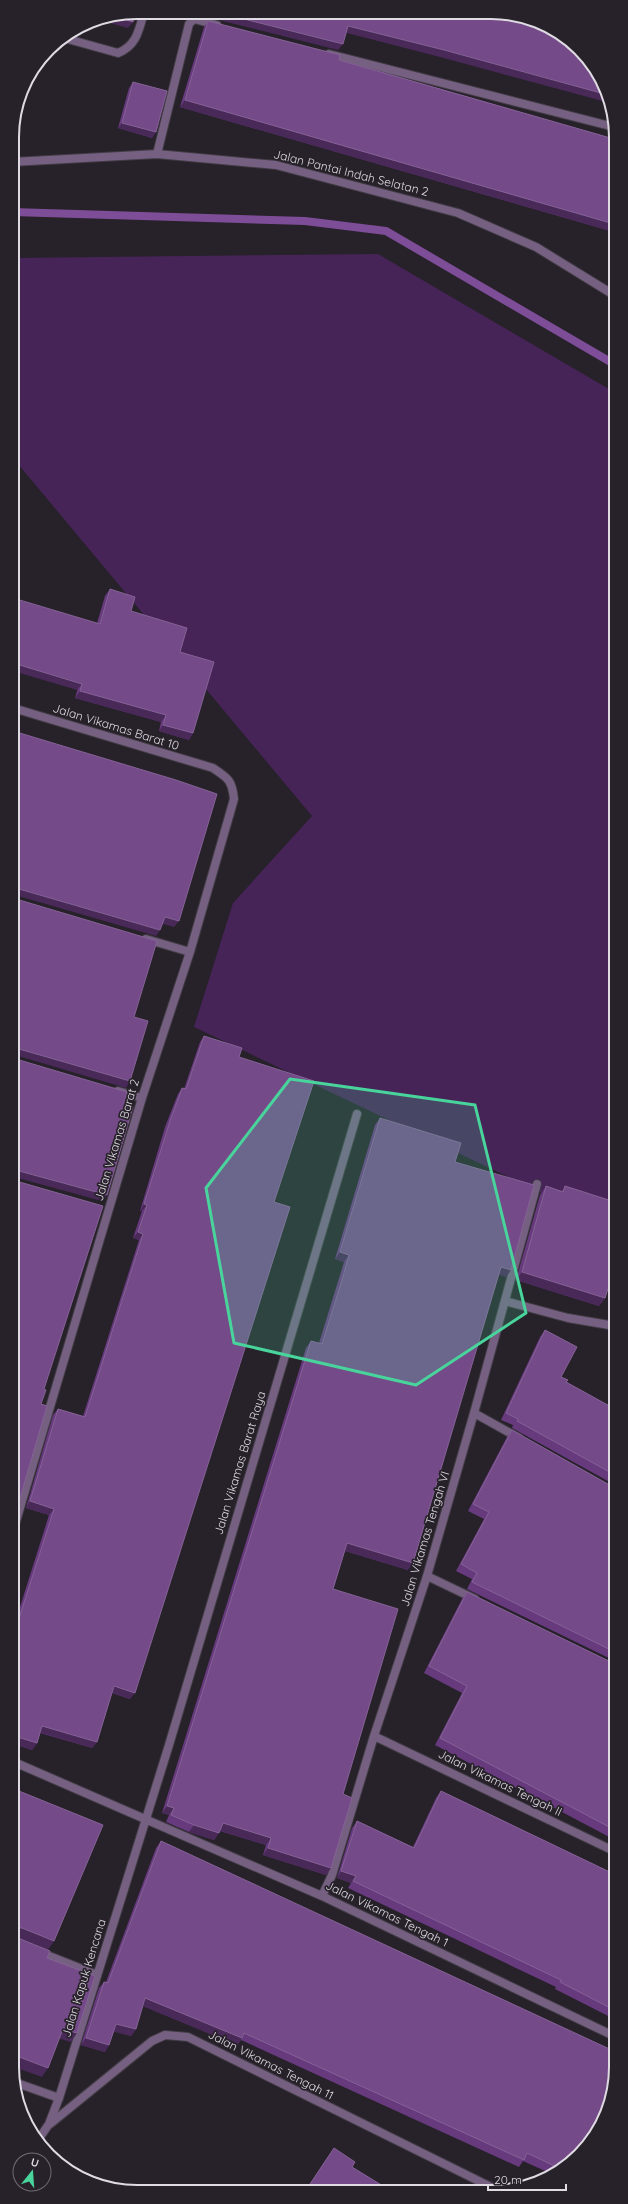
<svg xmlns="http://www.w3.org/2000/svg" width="628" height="2204" viewBox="0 0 628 2204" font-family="Quicksand,sans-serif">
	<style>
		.green { fill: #462457 }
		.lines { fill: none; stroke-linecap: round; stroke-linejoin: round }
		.stream { stroke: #7e4d97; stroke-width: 8 }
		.lane-casing { stroke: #413b44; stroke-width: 10 }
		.street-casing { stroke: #413b44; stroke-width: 10 }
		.lane { stroke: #756081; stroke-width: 8 }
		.street { stroke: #756081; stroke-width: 8 }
		.wall { fill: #673a7e }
		.shaded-wall { fill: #482958 }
		.building { fill: #744b88; stroke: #856296 }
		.marked { fill: #49d49c; fill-opacity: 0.2; stroke: #49d49c; stroke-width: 3; stroke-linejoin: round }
		.labels { text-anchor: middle; stroke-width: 3.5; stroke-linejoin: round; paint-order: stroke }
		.street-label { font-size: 12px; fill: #dfdbe2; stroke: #27212a }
		.rim { fill: none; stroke: #dfdbe2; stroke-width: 2 }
	</style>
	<rect width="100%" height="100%" fill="#27212a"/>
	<!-- green -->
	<path class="green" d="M378 254 614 392 615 1228 194 1027 233 903 312 816 13 458 12 258Z"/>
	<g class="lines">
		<!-- stream -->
		<path class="stream" d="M12 212 305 221 386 231 614 364"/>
		<defs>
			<path id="lane" d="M14 2082 59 2098"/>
			<path id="street" d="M64 38 118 53C137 45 139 30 144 12
				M329 54 614 127
				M157 154 189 24 194 19 217 25
				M12 162 157 154 276 165 458 213 536 247 614 295
				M13 708 213 768C228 778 232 780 234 799L190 952 142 1098 14 1528
				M146 939 190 952
				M118 1091 142 1098
				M505 1301 568 1318 615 1326
				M474 1413 519 1438
				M427 1576 475 1599
				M374 1736 616 1852
				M14 1762 322 1896 616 2037
				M322 1896 332 1875 374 1736 427 1576 474 1413 537 1184
				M39 1952 97 1975
				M50 2124 152 2041 165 2035 188 2037 497 2190
				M38 2140 49 2124 59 2098 169 1745 357 1114"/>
		</defs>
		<!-- lane casing -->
		<use href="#lane" class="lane-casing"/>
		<!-- street casing -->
		<use href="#street" class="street-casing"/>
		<!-- lane -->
		<use href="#lane" class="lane"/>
		<!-- street -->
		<use href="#street" class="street"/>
	</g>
	<!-- wall -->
	<path class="wall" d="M208 21 339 60 614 139V232L180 107 204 27Z
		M133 82 156 132 152 138 118 128 129 88Z
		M110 589 131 611 180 652 193 733 189 740 159 731 161 722 75 698 105 596Z
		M204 1036 239 1057 274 1202 130 1699 112 1693 97 1742 92 1748 40 1733 37 1743 32 1750 14 1744V1626L49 1515 26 1508 53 1415 58 1409 83 1416 139 1240 133 1238 142 1211H140L165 1127 178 1094 182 1088 184 1089 200 1042Z
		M380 1118 455 1162 506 1277 499 1274 408 1570 345 1551 333 1589 343 1794 331 1868 326 1875 263 1855 266 1845 220 1831 214 1840 189 1832 166 1822 169 1815 162 1813 306 1348 311 1341 319 1343 344 1262 335 1259 375 1125Z
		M546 1186 562 1191 565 1186 605 1298 599 1306 516 1280 540 1195Z
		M545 1330 561 1377 566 1382 615 1409V1485L512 1428 513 1425 501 1420 540 1337Z
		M512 1430 615 1488V1661L467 1589 472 1579 456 1571 484 1519 468 1511 507 1437Z
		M467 1592 615 1664V1840L435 1745 462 1693 424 1673 462 1599Z
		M441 1791 616 1875V2020L555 1989 556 1987 348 1888 351 1883 337 1878 352 1828 357 1821 413 1847 436 1798Z
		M161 1841 585 2149 554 2175 523 2161 519 2167 241 2040 237 2045 143 2006 136 2029 131 2036 114 2031 105 2052 81 2045 99 1988 104 1982H106L156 1848Z"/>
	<!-- shaded-wall -->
	<path class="shaded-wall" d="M209 12 220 13 343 44 338 50 207 17Z
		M115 16 133 22 128 28 99 20Z
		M348 26 444 50 608 95 610 103 440 57 343 32Z
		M185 100 614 224V232L180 107Z
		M122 123 156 132 152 138 118 128Z
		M13 663 82 684 77 690 13 671Z
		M80 691 166 715 161 722 75 698Z
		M163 725 193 733 189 740 159 731Z
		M19 889 160 930 156 936 15 895H13V892Z
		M165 917 179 921 174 927 160 923Z
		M19 1049 130 1081 126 1088 15 1055H13L14 1050Z
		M19 1171 107 1195 102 1201 14 1177H13V1173Z
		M144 1204 147 1205 142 1211H140Z
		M138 1232 143 1234 139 1240 133 1238Z
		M340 1252 349 1255 344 1262 335 1259Z
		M501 1267 511 1270 506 1277 496 1274Z
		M522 1272 605 1298 599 1306 516 1280Z
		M14 1496 20 1498 15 1504H14Z
		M30 1501 54 1509 49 1515 26 1508Z
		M347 1543 413 1563 408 1570 342 1550Z
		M114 1686 135 1693 130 1699 110 1692Z
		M42 1726 97 1742 92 1748 38 1732Z
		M14 1736 37 1743 32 1750 14 1744Z
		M167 1806 174 1808 169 1815 162 1813Z
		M223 1823 271 1838 266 1845 218 1830Z
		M194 1825 219 1833 214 1840 189 1832Z
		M268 1848 331 1868 326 1875 263 1855Z
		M341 1871 356 1876 351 1883 337 1878Z
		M17 1928H22L54 1941 48 1950 16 1937 14 1933Z
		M145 1998 242 2038 237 2045 140 2005Z
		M116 2024 136 2029 131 2036 111 2031Z
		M63 2029 77 2033 71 2042 57 2038Z
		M86 2038 109 2045 105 2052 81 2045Z
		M14 2055 48 2068 42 2077 14 2067Z"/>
	<!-- building -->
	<path class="building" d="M135 12 133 22 115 16Z
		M220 13 516 14 553 29 580 49 603 82 608 95 444 50 348 26 343 44Z
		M208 21 340 55 339 60 614 139V224L185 100Z
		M133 82 167 91 156 132 122 123Z
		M110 589 135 597 131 611 187 628 180 652 214 662 193 733 163 725 166 715 80 691 82 684 13 663V598L100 624Z
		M13 731 176 780 217 794 179 921 165 917 160 930 19 889 13 892Z
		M13 897 16 899 157 941 134 1017 148 1021 130 1081 19 1049 14 1050 13 1051Z
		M204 1036 242 1048 239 1057 314 1081 274 1202 290 1207 135 1693 114 1686 97 1742 42 1726 37 1743 14 1736V1634L54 1509 30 1501 58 1409 85 1417 143 1234 138 1232 147 1205 144 1204 170 1121 182 1088 186 1089Z
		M13 1055 16 1059 127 1092 124 1104 133 1107 107 1195 19 1171 13 1173Z
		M380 1118 461 1143 455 1162 534 1185 511 1270 501 1267 413 1563 347 1543 333 1589 398 1609 343 1794 352 1798 331 1868 268 1848 271 1838 223 1823 219 1833 194 1825 171 1815 174 1808 167 1806 311 1341 322 1344 342 1280 349 1255 340 1252Z
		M13 1179 16 1181 103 1206 44 1389 46 1390 41 1404 47 1406 20 1498 14 1496Z
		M546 1186 563 1192 565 1186 615 1202V1268L605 1298 522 1272Z
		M545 1330 577 1347 561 1377 568 1380 566 1382 615 1409V1475L517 1421 518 1419 506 1413Z
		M512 1430 615 1488V1652L472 1582 477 1573 461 1564 489 1512 473 1504Z
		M467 1592 615 1664V1830L440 1738 467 1686 429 1666Z
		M14 1789 103 1825 54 1941 22 1928H17L15 1933 18 1938 50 1951 47 1958 95 1976 77 2033 63 2029 48 2068 14 2055Z
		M441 1791 616 1875V2011L560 1982 561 1980 353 1881 356 1876 341 1871 357 1821 414 1848Z
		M161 1841 616 2052V2075L607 2115 585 2149 561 2169 527 2153 524 2160 244 2033 242 2038 145 1998 136 2029 116 2024 109 2045 86 2038 104 1982 108 1983Z
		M334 2148 355 2162 352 2167 383 2186 380 2190H306Z"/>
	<!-- marked area -->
	<path class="marked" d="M290 1079 475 1105 526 1313 416 1385 234 1343 206 1188Z"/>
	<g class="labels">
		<!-- street labels -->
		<g class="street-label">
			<text transform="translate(351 173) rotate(14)" y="4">Jalan Pantai Indah Selatan 2</text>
			<text transform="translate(116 727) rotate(17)" y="4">Jalan Vikamas Barat 10</text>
			<text transform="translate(117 1140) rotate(-73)" y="4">Jalan Vikamas Barat 2</text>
			<text transform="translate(240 1463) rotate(-73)" y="4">Jalan Vikamas Barat Raya</text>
			<text transform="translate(425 1539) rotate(-73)" y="4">Jalan Vikamas Tengah VI</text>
			<text transform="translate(500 1783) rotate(26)" y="4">Jalan Vikamas Tengah II</text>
			<text transform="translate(387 1914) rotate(26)" y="4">Jalan Vikamas Tengah 1</text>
			<text transform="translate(84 1978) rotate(-73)" y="4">Jalan Kapuk Kencana</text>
			<text transform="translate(271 2065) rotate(27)" y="4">Jalan Vikamas Tengah 11</text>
		</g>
	</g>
	<!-- crop -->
	<path d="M0 0H628V2204H0ZM137 19H491A118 118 0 0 1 609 137V2067A118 118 0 0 1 491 2185H137A118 118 0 0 1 19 2067V137A118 118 0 0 1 137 19Z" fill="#27212a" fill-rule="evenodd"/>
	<path class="rim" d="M137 19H491A118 118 0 0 1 609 137V2067A118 118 0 0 1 491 2185H137A118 118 0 0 1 19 2067V137A118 118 0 0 1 137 19Z"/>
	<!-- north arrow -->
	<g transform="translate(32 2172) rotate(17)"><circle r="19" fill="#27212a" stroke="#716b74"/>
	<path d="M0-3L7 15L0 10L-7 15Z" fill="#49d49c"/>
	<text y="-6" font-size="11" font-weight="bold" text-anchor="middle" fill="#dfdbe2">U</text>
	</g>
	<!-- scale -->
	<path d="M488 2184v6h78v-6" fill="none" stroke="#dfdbe2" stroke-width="2"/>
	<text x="494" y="2184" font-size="12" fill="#dfdbe2" stroke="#27212a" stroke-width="3" paint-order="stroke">20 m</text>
</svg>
